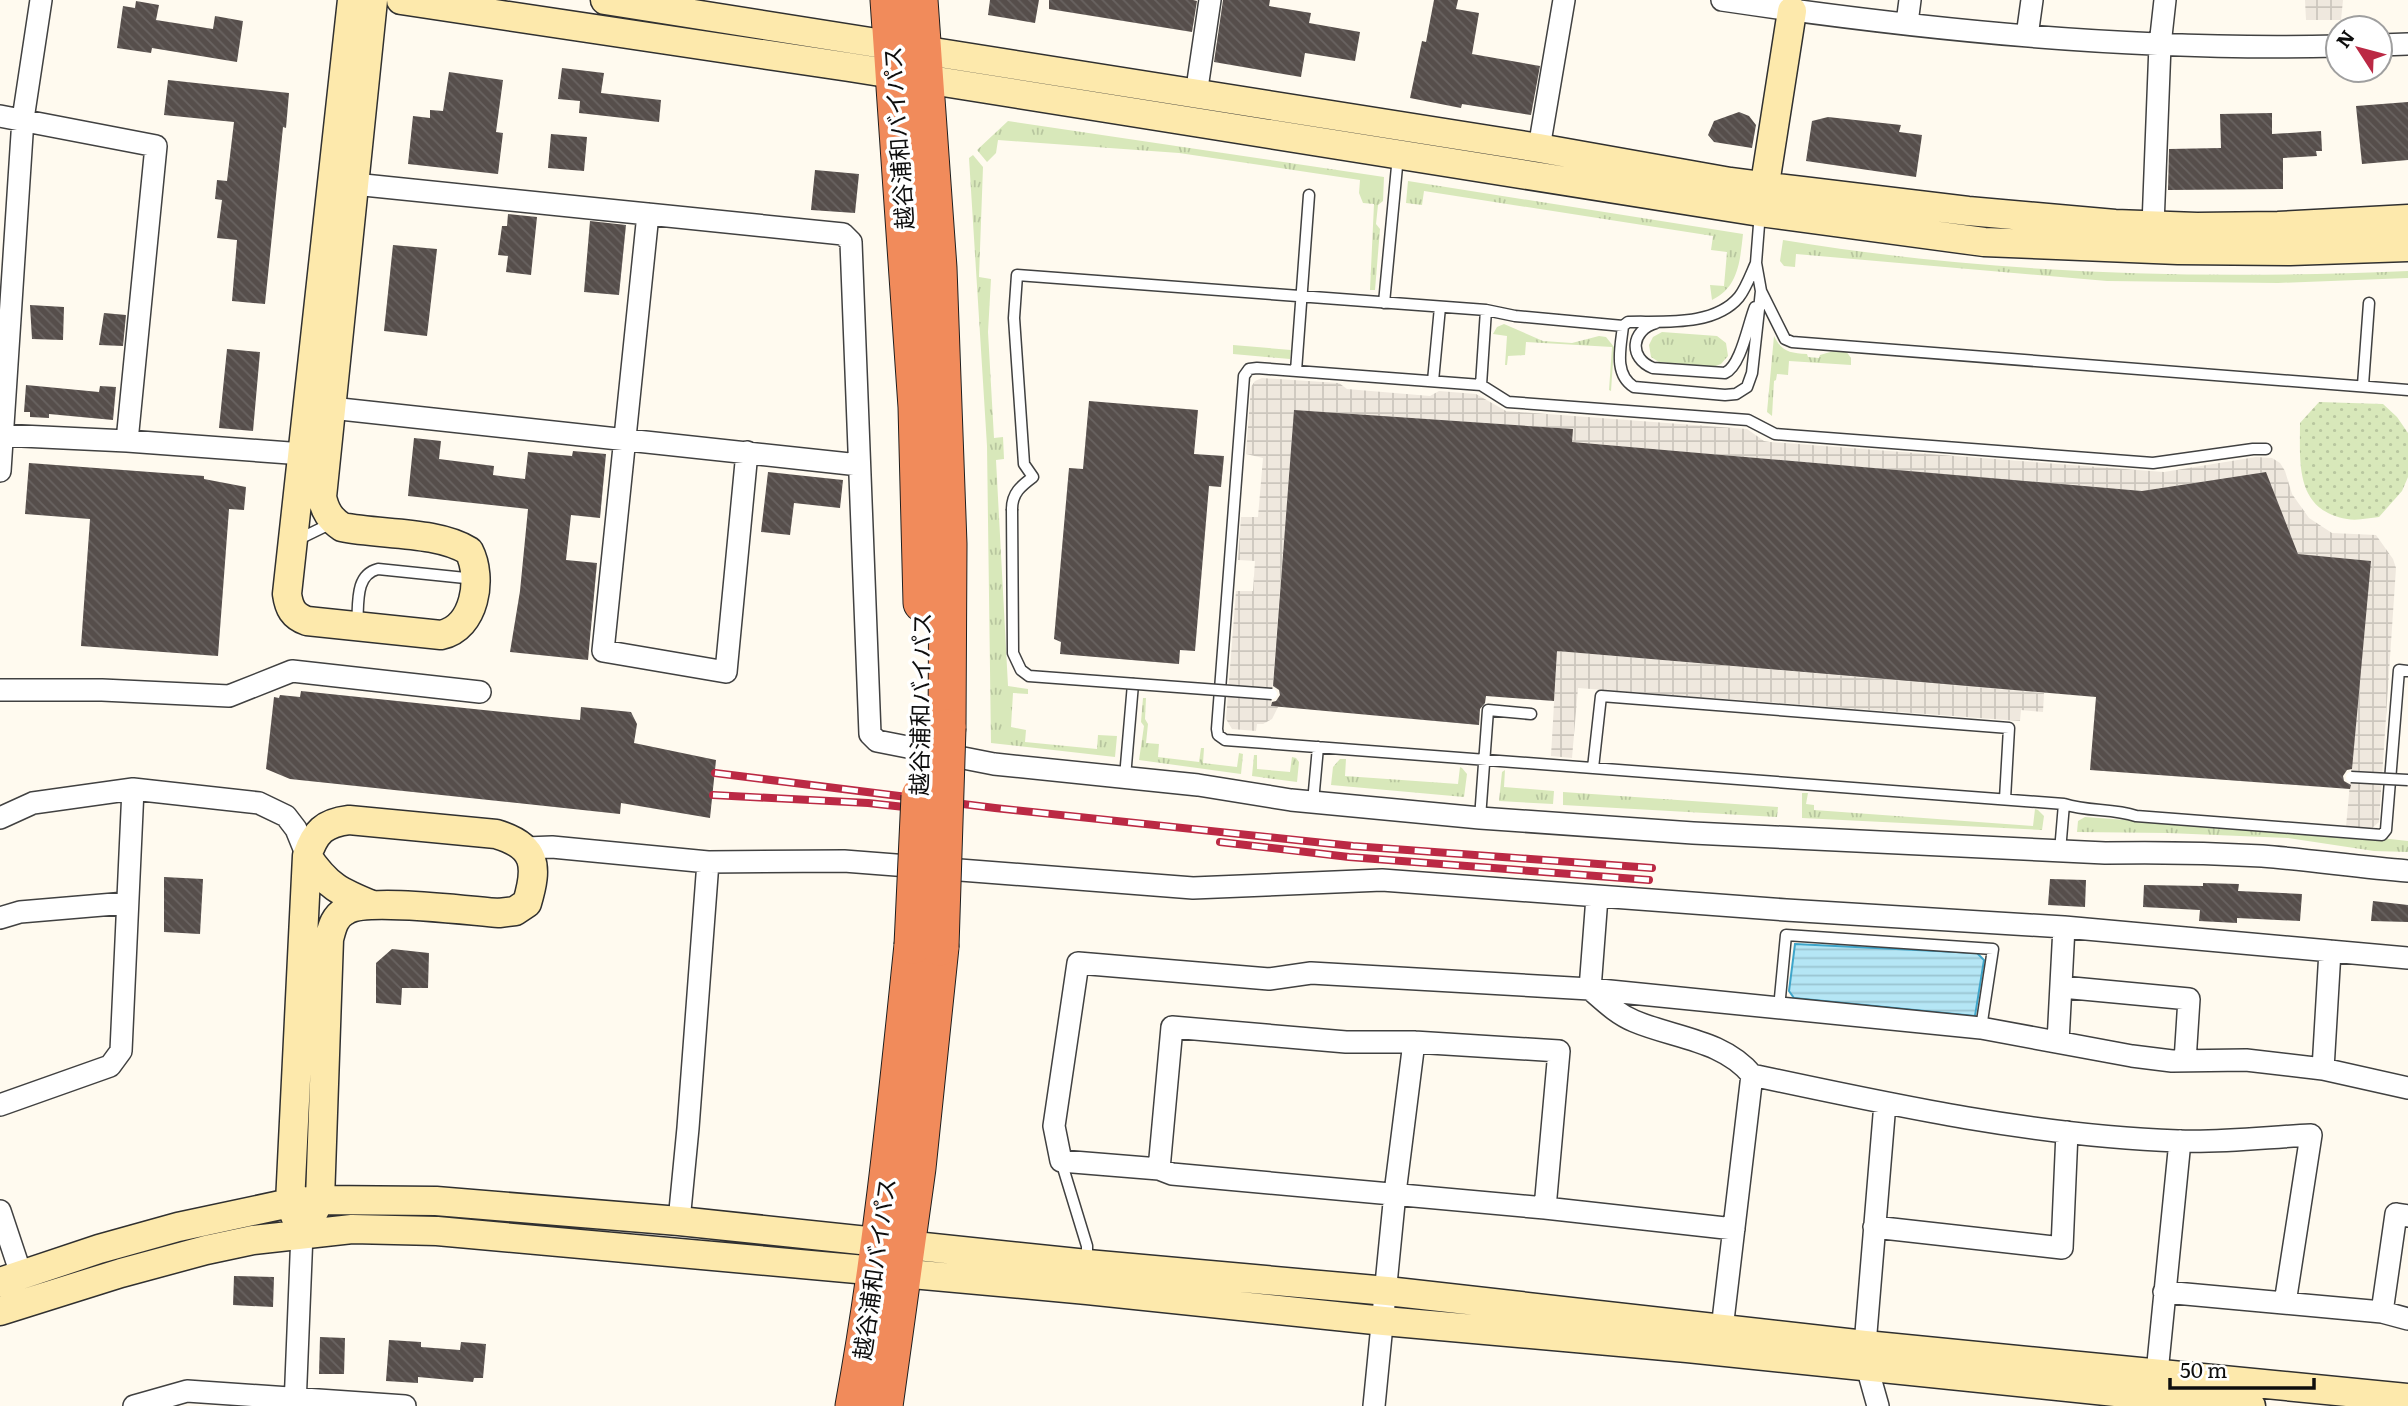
<svg xmlns="http://www.w3.org/2000/svg" width="2408" height="1406" viewBox="0 0 2408 1406" font-family="Literata,'Noto Sans JP',serif">
	<style>
		.grass { fill: url(#grass-tufts) }
		.park { fill: url(#park-dots) }
		.plaza { fill: url(#plaza-grid) }
		.water { fill: url(#water-rules); stroke: #3ea5ca; stroke-width: 2 }
		.building { fill: url(#building-back-hatch) }
		.lines { fill: none; stroke-linecap: round; stroke-linejoin: round }
		.lane-casing { stroke: #414141; stroke-width: 13 }
		.street-casing { stroke: #414141; stroke-width: 24 }
		.secondary-casing { stroke: #303030; stroke-width: 31 }
		.highway-casing { stroke: #1f1f1f; stroke-width: 39 }
		.lane { stroke: #fff; stroke-width: 10 }
		.street { stroke: #fff; stroke-width: 21 }
		.secondary { stroke: #fde9ac; stroke-width: 28 }
		.highway { stroke: #f18b5b; stroke-width: 37 }
		.rail-casing { stroke: #bb2944; stroke-width: 8 }
		.rail { stroke: #fff; stroke-width: 5; stroke-dasharray: 16; stroke-linecap: butt }
		.lane-bridge-casing { stroke: #414141; stroke-width: 13; stroke-linecap: butt }
		.highway-bridge-casing { stroke: #1f1f1f; stroke-width: 39; stroke-linecap: butt }
		.lane-bridge { stroke: #fff; stroke-width: 10 }
		.highway-bridge { stroke: #f18b5b; stroke-width: 37 }
		.labels { text-anchor: middle; stroke-width: 7; stroke-linejoin: round; paint-order: stroke }
		.street-label { font-size: 23px; fill: #0e0e0e; stroke: #fff }
	</style>
	<defs>
		<pattern id="grass-tufts" width="24" height="20" patternUnits="userSpaceOnUse" patternTransform="scale(1.75)"><rect width="24" height="20" fill="#d8e8ba"/><path d="M3 7l-1-3M5 7V3M7 7l1-3M15 17l-1-3M17 17v-4M19 17l1-3" fill="none" stroke="#b8c69f"/></pattern>
		<pattern id="park-dots" width="8" height="8" patternUnits="userSpaceOnUse" patternTransform="scale(1.75)"><rect width="8" height="8" fill="#d8e8ba"/><path d="M2 2h.1M6 6h.1" fill="none" stroke="#b8c69f" stroke-width="1.8" stroke-linecap="round"/></pattern>
		<pattern id="plaza-grid" width="8" height="8" patternUnits="userSpaceOnUse" patternTransform="scale(1.75)"><rect width="8" height="8" fill="#efe8de"/><path d="M0 4h8M4 0v8" fill="none" stroke="#ccc6bd"/></pattern>
		<pattern id="water-rules" width="6" height="5" patternUnits="userSpaceOnUse" patternTransform="scale(1.75)"><rect width="6" height="5" fill="#b5e6f5"/><path d="M0 2.5h6" fill="none" stroke="#9ac4d1"/></pattern>
		<pattern id="building-back-hatch" width="6" height="6" patternUnits="userSpaceOnUse" patternTransform="scale(1.75)"><rect width="6" height="6" fill="#564e4b"/><path d="M-1 5l2 2M0 0l6 6M5-1l2 2" fill="none" stroke="#696361"/></pattern>
	</defs>
	<rect width="100%" height="100%" fill="#fffaef"/>
	<!-- grass -->
	<path class="grass" d="M1008 121 1384 177 1383 201 1378 205 1376 224 1380 229 1375 290H1370L1374 204 1363 203 1359 193 1360 180 1179 153 998 140 996 153 987 162 977 150Z
		M973 155 983 167 979 277 991 279 988 332 994 438 1003 437 1004 459 996 460 1008 686 1028 689V694L1013 693 1011 727 1026 730 1025 742 1097 749 1098 735 1117 736 1115 757 991 743 987 446 969 158Z
		M1408 181 1743 234C1740 260 1739 287 1712 300L1710 285 1724 286 1727 252 1711 250 1713 236 1424 191 1422 205 1406 203Z
		M1783 240C1989 274 2199 280 2408 271V278L2278 283 2107 281 1796 254 1795 267 1784 266 1780 261Z
		M1504 324 1543 341 1572 343 1599 336 1606 337 1614 347 1611 391 1609 390 1612 347 1526 342 1525 355 1508 356 1507 365H1505L1507 336 1493 334 1497 327Z
		M1662 332 1717 336 1726 343 1728 356 1721 364 1713 367 1659 362 1651 357 1649 345 1653 337Z
		M1774 336C1782 352 1790 353 1807 354L1808 357 1819 358 1820 355 1837 350 1846 351 1851 358V365L1789 361 1788 375 1777 374 1776 380 1774 381 1772 416 1767 412Z
		M1233 345 1291 350 1290 359 1233 354Z
		M1143 698H1146L1145 719 1148 724 1146 743 1159 744 1158 757 1199 762 1201 748H1204L1203 763 1237 767 1239 753 1243 754 1241 774 1139 760 1144 726 1141 722Z
		M1254 755H1257V769L1290 772 1292 757 1296 758 1299 762 1297 782 1252 776Z
		M1340 759H1346L1345 776 1458 784 1460 767 1462 768 1467 774 1464 797 1331 785 1333 767Z
		M1505 770 1504 787 1554 791 1553 804 1499 801 1502 772Z
		M1563 792 1778 807 1777 817 1563 805Z
		M1802 793H1808L1806 804 1814 805V810L2033 826 2035 809 2038 810 2044 816 2042 830 1802 818Z
		M2085 817 2390 839 2408 841V852L2374 851 2288 838 2168 833 2077 832 2078 821Z"/>
	<!-- park -->
	<path class="park" d="M2319 402 2383 404 2397 417 2408 433V477L2402 491 2379 517C2369 518 2357 521 2347 519 2295 510 2300 464 2300 423Z"/>
	<!-- plaza -->
	<path class="plaza" d="M2305 0H2343L2341 20H2306Z
		M1262 378 1339 383 1347 389 1430 396 1439 391 1476 394 1506 411 1747 429 1764 441 1770 442 2164 472 2256 457 2272 458 2280 463 2285 471 2292 494 2309 518 2332 533 2376 535 2393 559 2396 568 2379 822 2371 829 2346 827 2370 561 2298 554 2265 472 2142 491 1572 442V429L1294 410 1271 706 1278 707 1272 719 1263 724H1257L1256 731 1232 729 1226 719 1236 591H1253L1255 561 1238 560 1241 517H1258L1263 458 1246 454 1251 387 1255 381Z
		M1557 651 2044 693 2043 712 2021 710 2020 721 1578 688 1572 758 1551 756Z"/>
	<!-- water -->
	<path class="water" d="M1795 944 1977 953 1984 960 1975 1016 1794 998 1789 991Z"/>
	<!-- building -->
	<path class="building" d="M990 0H1039L1035 23 988 15Z
		M1049 0H1193L1197 1 1192 32 1049 9Z
		M1223 0H1270L1269 6 1311 13 1309 23 1360 32 1355 61 1305 53 1301 77 1214 62Z
		M1434 0H1458L1456 9 1479 13 1472 54 1540 66 1531 115 1462 104 1461 108 1410 98 1422 41 1426 42Z
		M136 1 159 5 156 20 213 29 215 16 243 21 237 62 152 48 151 53 117 48 123 6 135 8Z
		M562 68 604 73 601 93 661 100 659 122 579 113 580 101 558 99Z
		M449 72 503 80 496 132 503 133 498 174 408 164 413 116 430 118V110L443 111Z
		M168 80 289 93 286 128 283 127 265 304 232 301 237 240 217 238 222 200 215 199 217 180 227 181 234 122 164 115Z
		M2408 102V160L2362 164 2356 106Z
		M1739 112 1749 116 1756 125 1752 148 1714 142 1708 135 1714 121Z
		M2272 113V134L2321 131 2322 151H2316L2317 156 2283 158V189L2168 190 2169 149 2221 148 2220 114Z
		M1828 117 1901 125 1899 132 1922 135 1916 177 1806 161 1812 121Z
		M551 134 587 137 584 171 548 168Z
		M815 170 859 174 855 213 811 210Z
		M508 214 537 217 531 275 506 272 508 256 498 255 502 226H507Z
		M590 221 626 225 619 295 584 292Z
		M393 245 437 249 427 336 384 331Z
		M30 305 64 307 63 340 32 339Z
		M104 313 126 315 123 346 99 345Z
		M227 349 260 352 253 431 219 428Z
		M26 385 99 392 100 386 116 387 113 420 49 414V418L30 417V412H24Z
		M1089 401 1198 410 1194 454 1224 456 1221 487 1209 486 1195 651 1180 650 1179 664 1060 654 1061 642 1054 639 1069 468 1083 469Z
		M1294 410 1573 429 1572 442 2142 491 2266 472 2298 554 2371 561 2352 769 2347 770 2343 776 2344 781 2351 785 2350 789 2090 770 2096 697 1557 651 1554 701 1486 696 1485 703 1480 709 1479 725 1271 706 1272 702 1276 701 1280 695 1279 690 1273 686Z
		M414 438 441 441 439 459 494 466 493 475 525 479 528 452 572 456 573 451 606 454 600 518 571 515 566 560 597 563 588 660 510 652 520 591 528 509 408 496Z
		M29 463 204 476V479L246 487 244 510 229 509 218 656 81 646 90 519 25 514Z
		M768 472 843 480 840 508 794 503 790 535 761 532Z
		M301 691 580 720 581 707 631 712 637 724 634 743 716 760 710 818 621 803 620 814 290 779 266 769 274 697 279 698 280 695 300 697Z
		M164 877 203 879 200 934 164 932Z
		M2050 879 2086 880 2085 907 2048 905Z
		M2203 883 2239 884 2238 891 2302 894 2300 921 2237 918V923L2199 921 2200 910 2143 907 2144 885 2203 886Z
		M2373 901 2408 905V922L2371 921Z
		M392 949 429 953 428 988H402L401 1005 376 1003V963Z
		M234 1276 274 1277 273 1307 233 1305Z
		M320 1337 345 1338 344 1374H319Z
		M389 1340 421 1342V1347L460 1350 461 1342 486 1344 483 1378H474L473 1382 418 1377V1383L386 1381Z"/>
	<g class="lines">
		<defs>
			<path id="lane" d="M1756 263C1751 274 1746 288 1739 297 1714 327 1662 321 1628 322L1623 326C1621 346 1613 374 1634 387L1725 395 1736 394 1747 387 1752 373 1761 291 1756 263 1760 212
				M1761 291 1785 339 1792 342 2408 390
				M1384 303 1398 156
				M1486 310 1481 385 1257 368 1249 369 1244 376 1217 729 1218 735 1225 740 2064 804C2088 812 2112 808 2136 816L2382 835 2386 830 2399 670 2408 671
				M1656 323C1631 330 1628 358 1653 368L1725 373C1741 366 1748 324 1755 307
				M1296 371 1309 195
				M1433 381 1440 307
				M1481 385 1508 402 1748 420 1775 434 2153 463 2253 449H2266
				M2363 385 2369 303
				M1012 509C1012 493 1021 486 1033 477L1024 464 1014 318 1017 275 1486 310 1515 316 1623 326
				M295 541 334 522
				M357 626C359 605 354 575 378 569L475 579
				M1593 768 1601 696 2009 728 2005 799
				M1125 777 1133 684
				M1313 802 1318 747
				M1480 818 1488 710 1531 714
				M2060 851 2064 804
				M1779 1008 1786 935 1993 949 1981 1028
				M1061 1161 1087 1246V1262"/>
			<path id="street" d="M1722 0C1925 30 2132 51 2338 46
				M1907 23 1910 0
				M2027 36 2032 0
				M2380 45 2408 44
				M1196 95 1210 0
				M0 116 156 146 127 441
				M1539 148 1564 0
				M354 184 843 234 851 242 870 734 877 741 994 764 1198 785 1291 800 1480 818 1693 833 2105 853C2158 852 2210 853 2262 856 2311 860 2359 867 2408 871
				M648 214 603 651 726 672 747 452
				M2153 225 2160 45 2165 0
				M331 408 859 465
				M0 435 127 441 303 454
				M0 471 23 119 41 0
				M0 690H102L229 696 292 671 480 692
				M0 818 33 803 133 789 259 803 286 816 296 829 307 856
				M526 848 552 847 708 862 688 1128 679 1221
				M708 862 844 861 1193 888 1382 880 1786 910 2064 927 2408 958
				M1597 897 1590 989C1604 1001 1617 1014 1634 1021 1674 1038 1723 1040 1752 1075 1892 1105 2035 1136 2178 1141 2222 1143 2268 1137 2311 1135L2285 1303
				M0 918 20 912 126 903
				M2062 987 2189 999 2185 1061
				M2058 1042 2064 927
				M2323 1069 2330 951
				M0 1105 110 1066 121 1051 133 789
				M1159 1169 1172 1027 1346 1042H1414L1559 1051 1545 1208 1734 1229
				M1545 1208 1172 1174 1159 1169 1061 1161 1054 1126 1078 963 1269 979 1311 973 1590 989 1981 1028 2132 1056 2172 1061 2246 1060 2323 1069 2408 1088
				M0 1211 21 1274
				M1874 1227 2062 1248 2067 1132
				M2164 1292 2382 1312 2408 1319
				M2382 1312 2396 1214 2408 1216
				M1722 1329 1752 1075
				M2157 1373 2180 1141
				M134 1406 187 1391 405 1406
				M295 1406 302 1233
				M1374 1406 1395 1193 1414 1042
				M1878 1406 1867 1367 1865 1345 1885 1103"/>
			<path id="secondary" d="M352 0 287 594C289 608 293 616 307 621L441 635C475 628 483 578 469 551 437 531 380 535 342 527 330 519 325 511 322 497L373 0
				M401 0 849 67 1760 212 1984 242 2178 250 2290 251 2408 247
				M605 0 1539 148 1730 182 1802 191 1968 211 2115 224 2197 227 2278 226 2408 219
				M1762 203 1792 11
				M349 820 496 834C537 846 538 866 527 903L515 911 499 913C470 911 365 897 345 911 334 917 332 928 329 939L320 1200 302 1233 290 1203 307 856C315 832 324 823 349 820Z
				M307 856C327 886 340 892 372 905
				M0 1282 99 1249 178 1227 290 1203 320 1200 436 1201 679 1221 1087 1264 1387 1291 1865 1345 2408 1398
				M0 1311 121 1273 206 1250 253 1240 352 1229 437 1231 1087 1290 1384 1321 1687 1348 2251 1406"/>
			<path id="highway" d="M889 0 917 407 922 603
				M919 0 938 268 948 544 947 728
				M854 1406C882 1253 897 1099 913 945
				M884 1406 917 1168 940 947"/>
		</defs>
		<!-- lane casing -->
		<use href="#lane" class="lane-casing"/>
		<!-- street casing -->
		<use href="#street" class="street-casing"/>
		<!-- secondary casing -->
		<use href="#secondary" class="secondary-casing"/>
		<!-- highway casing -->
		<use href="#highway" class="highway-casing"/>
		<!-- lane -->
		<use href="#lane" class="lane"/>
		<!-- street -->
		<use href="#street" class="street"/>
		<!-- secondary -->
		<use href="#secondary" class="secondary"/>
		<!-- highway -->
		<use href="#highway" class="highway"/>
		<defs>
			<path id="rail" d="M715 773 995 808 1353 846 1652 868
				M713 795 868 803 959 813
				M1220 842 1349 857 1649 880"/>
		</defs>
		<!-- rail casing -->
		<use href="#rail" class="rail-casing"/>
		<!-- rail -->
		<use href="#rail" class="rail"/>
		<defs>
			<path id="lane-bridge" d="M1012 509 1013 653 1021 670 1029 676 1272 694
				M2351 777 2408 780"/>
			<path id="highway-bridge" d="M913 945 920 796
				M940 947 947 728"/>
		</defs>
		<!-- lane-bridge casing -->
		<use href="#lane-bridge" class="lane-bridge-casing"/>
		<!-- highway-bridge casing -->
		<use href="#highway-bridge" class="highway-bridge-casing"/>
		<!-- lane-bridge -->
		<use href="#lane-bridge" class="lane-bridge"/>
		<!-- highway-bridge -->
		<use href="#highway-bridge" class="highway-bridge"/>
	</g>
	<g class="labels">
		<!-- street labels -->
		<g class="street-label">
			<text transform="translate(899 138) rotate(-94)" y="8">越谷浦和バイパス</text>
			<text transform="translate(921 704) rotate(-89)" y="8">越谷浦和バイパス</text>
			<text transform="translate(875 1269) rotate(-82)" y="8">越谷浦和バイパス</text>
		</g>
	</g>
	<!-- north arrow -->
	<g transform="translate(2359 49) rotate(306)"><circle r="33" fill="#ffffff" stroke="#9f9f9f" stroke-width="2"/>
	<path d="M0-5L12 26L0 18L-12 26Z" fill="#bb2944"/>
	<text y="-10" font-size="19" font-weight="bold" text-anchor="middle" fill="#0e0e0e">N</text>
	</g>
	<!-- scale -->
	<path d="M2170 1378v10h144v-10" fill="none" stroke="#0e0e0e" stroke-width="3.5"/>
	<text x="2180" y="1378" font-size="21" fill="#0e0e0e" stroke="#ffffff" stroke-width="5" paint-order="stroke">50 m</text>
</svg>
